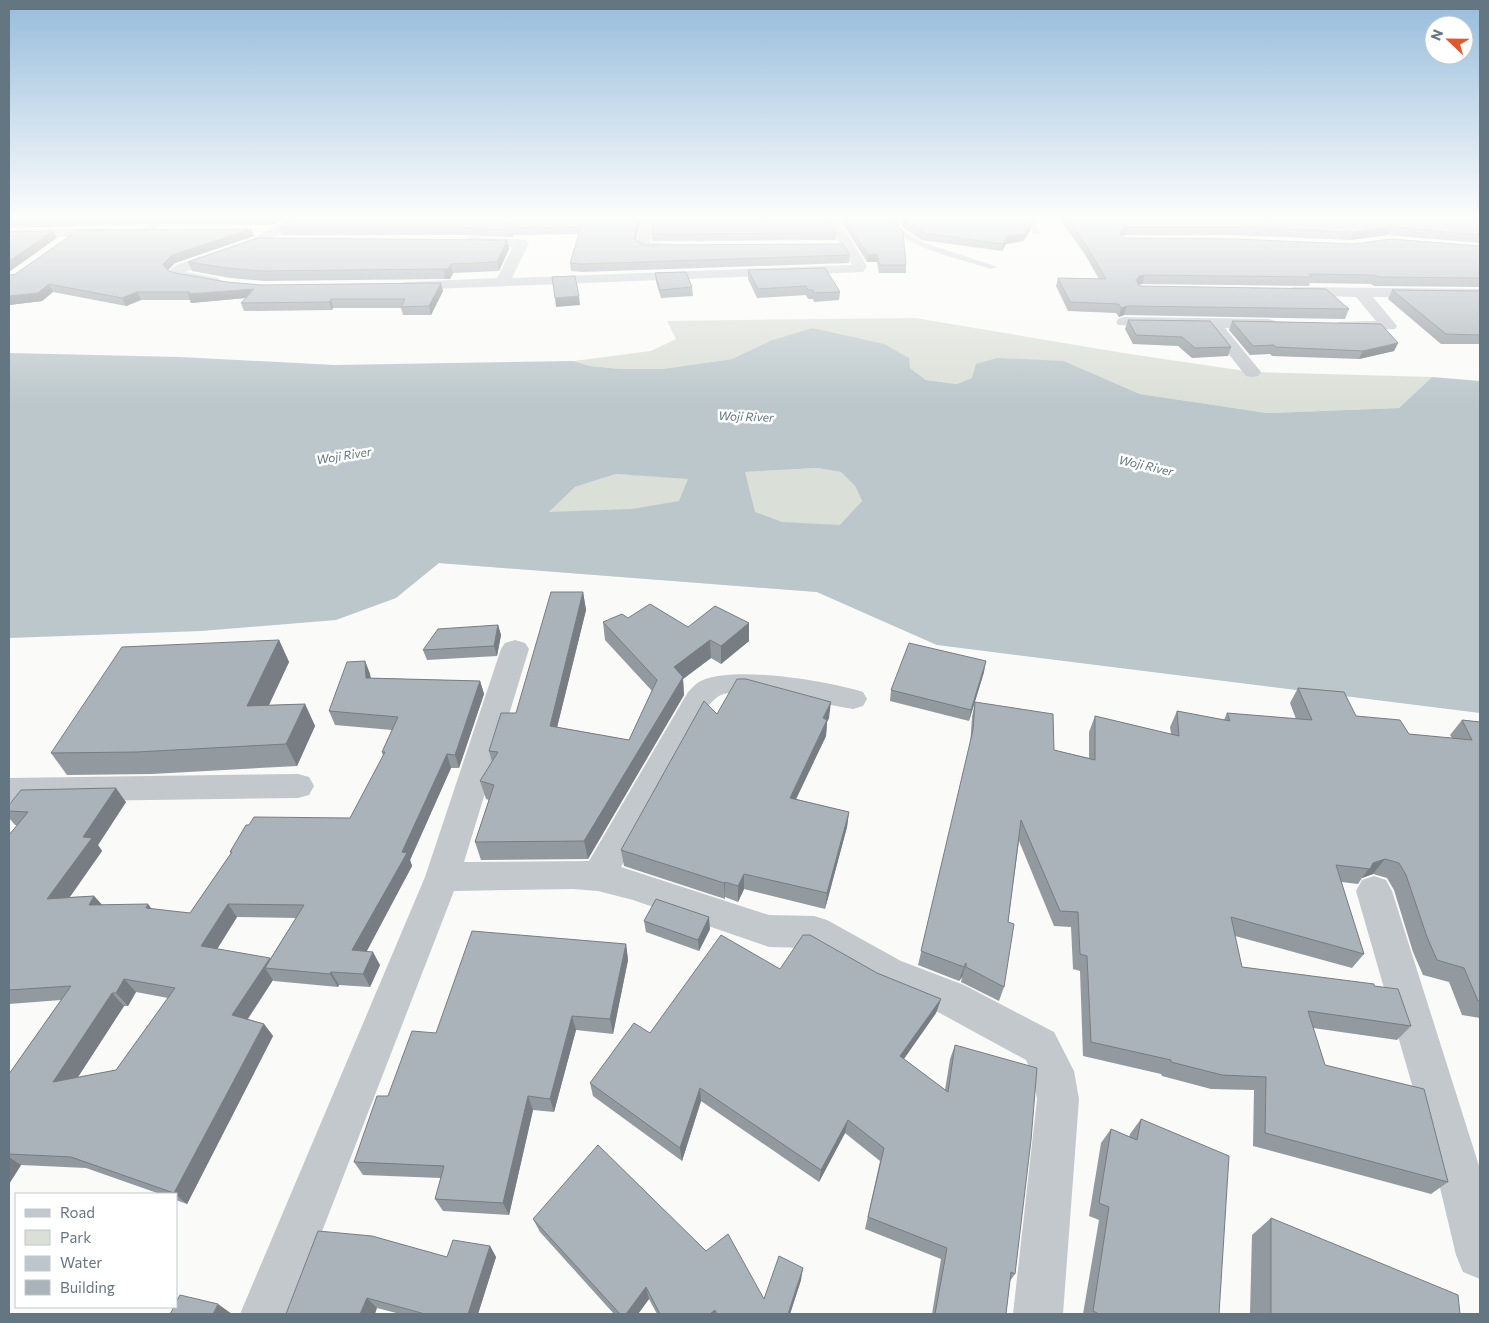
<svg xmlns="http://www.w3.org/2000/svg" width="1489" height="1323" viewBox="0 0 1489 1323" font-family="Commissioner,sans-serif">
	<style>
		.green { fill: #dadfd7 }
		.water { fill: #bbc7cb; fill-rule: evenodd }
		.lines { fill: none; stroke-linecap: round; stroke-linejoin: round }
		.service { fill: #c3c8cc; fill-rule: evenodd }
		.minor { fill: #c3c8cc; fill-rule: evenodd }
		.wall { fill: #929a9f; fill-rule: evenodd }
		.shaded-wall { fill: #777d82 }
		.building { fill: #aab3b9; stroke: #777d82; fill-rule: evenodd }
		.labels { text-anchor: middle; stroke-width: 5; stroke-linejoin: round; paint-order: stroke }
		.far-water-label { font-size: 12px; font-style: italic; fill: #60757c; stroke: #fff }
	</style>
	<rect width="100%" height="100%" fill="#fafaf8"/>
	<!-- green -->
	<path class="green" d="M915 318 1123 353 1252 372 1432 377 1399 408 1267 413 1140 394 1064 361 972 379 957 384 926 380 910 368 812 328 772 340 732 359 662 369H621L590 366 574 361 651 351 676 339 667 321Z
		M817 468 841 472 855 486 862 501 841 526 937 645 817 592 439 563 548 513 575 487 616 474 688 478 744 472Z"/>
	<!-- water -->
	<path class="water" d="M812 328 884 344 909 358 910 368 926 380 957 384 972 378 976 364 997 358 1064 361 1140 394 1267 413 1399 408 1432 377 1480 381V713L937 645 817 592 439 563 396 598 336 620 201 631 9 638V353L180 357 335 365 574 361 590 366 621 369H662L732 359 772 340ZM817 468 841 472 855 486 862 501 840 525 782 522 755 512 745 472ZM616 474 688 479 679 501 632 509 549 512 575 487Z"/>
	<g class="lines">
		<!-- service -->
		<path class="service" d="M896 218H903L899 225 900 228 921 242 998 267 991 269C971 262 898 246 893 225Z
			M1026 218H1033L1040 232 1039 234H1033Z"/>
		<!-- minor -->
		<path class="minor" d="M152 218H165L152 233H142L141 230Z
			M288 218H303L264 244 185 272 218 278 220 281 218 284 213 285 179 279 174 278 168 272 176 265 254 238Z
			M641 218H653L650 242 682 245 684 248 682 251 638 249 636 246Z
			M826 218H838L867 266 863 272 406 290 401 289 399 286 401 283 406 282 497 278 513 247 467 244 465 241 467 238 472 237 527 240 529 243 512 278 852 265Z
			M111 228 118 232 116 235 9 238V230Z
			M1294 287 1480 289V298L1373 297 1397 326 1395 329 1344 330 1338 328 1336 325 1338 322 1376 321 1356 297 1289 295 1286 292 1289 289Z
			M1124 317 1269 319 1275 321 1277 324 1275 327 1269 329 1225 328 1261 372 1258 376 1252 377 1246 376 1208 328 1118 325 1116 322 1118 319Z
			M515 640 525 643 529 649 464 862 589 861 688 692C692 688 697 682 703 680 739 666 826 681 863 692L867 699 863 706 853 709C827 705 742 686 721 695 716 697 712 702 709 705L621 867 769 915 814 916 827 920 901 961 964 985 1054 1032 1074 1071 1079 1099 1063 1314H1013L1037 1099 1033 1075 1026 1060 936 1011 875 986 809 948 769 947 633 900 598 891 573 889 454 891 290 1314H240L425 877 501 649 505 643Z
			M298 774 309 777 314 786 309 795 298 798 9 802V778Z
			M1374 876 1386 880 1392 891 1480 1169V1279L1463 1272 1456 1255 1432 1154 1356 891 1362 880Z"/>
	</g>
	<!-- wall -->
	<path class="wall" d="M9 218H284L272 225 147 224 9 228V229Z
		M641 218 636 240 644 245 850 255 849 263 582 272 571 271 570 263 579 234 513 235V237L463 235H281L279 228Z
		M839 218H895L894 221 906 265V273H879L877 262H867Z
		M903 218 1031 224 1030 231 1023 241 1006 244 1002 251 922 240 902 227Z
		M1059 218H1480V243L1387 235 1351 240 1232 235H1126L1122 236 1123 238 1354 244 1480 246V287L1374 286 1371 284 1310 283 1309 286 1142 284 1139 285V286L1349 309 1345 319 1124 315 1119 317 1116 313 1068 311 1056 286 1058 278 1099 279 1084 253Z
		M251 229 254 236 175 263 168 270 169 271 175 273 227 282 261 285 443 291 431 315H403L401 308H333L332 310 244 311 241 303 246 298 191 303 190 300H141L126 306 53 292 42 301 9 305V275Z
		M836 233V240L652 241V234Z
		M507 240 509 249 499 271 453 273 450 279H445L264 281 230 278 192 271 188 262Z
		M748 270 840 292 839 300 814 302 813 299H808L806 295 757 298 748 279Z
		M655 273 692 287 693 296 661 298 656 282Z
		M1392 290 1480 291V344H1441L1388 299Z
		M1128 320 1231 347 1228 356 1192 358 1178 346 1133 344 1125 329Z
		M1232 321 1398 343 1394 351 1359 359 1272 356 1270 354 1250 355 1229 330Z
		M583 592 586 610 557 727 629 740 652 691 605 640 603 622 628 618 688 627 749 623V641L721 664 711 658 683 679 684 695 588 859 481 860 475 842 489 800 486 799 480 781 492 762 489 751 516 713Z
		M498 625 501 635 497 656 427 660 423 650Z
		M279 640 289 662 269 705 305 704 315 726 297 766 152 774 67 775 51 753Z
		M365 661 370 674 371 678 480 681 484 694 459 768H451L410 860 412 866 366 952 380 965 370 987 339 985 338 987 274 981 273 980 248 1019 264 1024 273 1036 187 1204 176 1200V1194H160L86 1168 21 1165 9 1184V1074L61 1000 9 1004V835L17 825H15L9 818V805L126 802 98 845 102 851 70 897 94 896 102 905 190 913 231 853 230 852 249 825 350 818 383 756 382 752 392 730 335 725 329 711ZM237 917 296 918 270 959 217 949ZM136 992 168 998 116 1070 78 1077 124 1006H128Z
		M984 672 969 721 890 701 891 690Z
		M1298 688 1356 716 1409 734 1452 738 1450 735 1462 720 1480 722V1018L1462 1015 1449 982 1423 975 1413 952 1394 890 1387 878 1373 874 1362 878 1358 884 1341 882 1364 954 1352 968 1235 936 1242 967 1374 986 1411 1026 1397 1040 1313 1028 1325 1065 1448 1182 1431 1194 1253 1146 1254 1090 1211 1089 1162 1076 1161 1074 1083 1056 1080 971 1073 969 1071 927 1054 926 1019 841 1008 922 1004 987 999 1001 961 982 962 977 959 981 918 965 970 746 972 717 975 702 1054 750 1089 758V732L1095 716 1171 734 1170 727 1177 711 1224 720 1227 713 1296 719 1290 703Z
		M717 714 829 718 827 722 826 736 796 799 849 812 847 827 825 909 744 889 738 902 725 897V899L624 866 621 850Z
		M644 921 710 929 699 951 646 932Z
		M626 944 628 960 613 1034 576 1030 554 1112 533 1110 509 1215 443 1211 435 1199 441 1178 363 1175 354 1162 388 1096 436 1033Z
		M780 969 877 973 941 999 936 1013 904 1059 945 1090 950 1059 955 1045 1015 1274 1010 1281 1006 1314H932L941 1259 865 1229 880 1161 845 1133 819 1182 701 1101 682 1161 593 1096 590 1083 650 1033Z
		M1141 1119 1219 1314H1083L1099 1220 1089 1216 1101 1143 1111 1129 1129 1137 1130 1134Z
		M1271 1218 1460 1314H1250L1252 1235Z
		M533 1219 706 1251 764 1299 801 1280 790 1314H657L649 1299 638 1314H614L540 1232Z
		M490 1246 496 1257 478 1314H400L377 1308 286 1314Z"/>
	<!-- shaded-wall -->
	<path class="shaded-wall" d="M270 218H284L272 225Z
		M638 218H641L634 247V239Z
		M1031 224 1030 231 1023 241 1006 244 1002 251 1003 244 1007 236Z
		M1128 227 1126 235 1121 236 1120 232 1123 228Z
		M1391 227 1387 235 1351 240 1354 232Z
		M251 229 254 236 175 263 167 271 163 265 164 263 172 255Z
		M53 231 57 238 9 272V261Z
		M507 240 509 249 499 271 497 262Z
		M877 254V262H867L868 255Z
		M451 264 453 273 450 279H445L443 269Z
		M1145 275 1142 284 1137 285 1136 280 1139 276Z
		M441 283 443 291 431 315 429 306Z
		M49 284 53 292 42 301 9 305V296Z
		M254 289 257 297 191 303 188 294Z
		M137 292 141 300 126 306 122 298Z
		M579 296 580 305 556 307 555 298Z
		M331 299 333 308 332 310 329 302Z
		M1127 306 1124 315 1119 317 1121 308Z
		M1398 343 1394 351 1359 359 1363 351Z
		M583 592 586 610 553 744 550 726Z
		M749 623V641L721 664V646Z
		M498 625 501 635 497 656 494 646Z
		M279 640 289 662 258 728 247 706Z
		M710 640 711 658 683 679 684 695 588 859 584 841 674 667Z
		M365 661 370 674 371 692 366 678Z
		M986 661 984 672 969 721 971 710Z
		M480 681 484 694 459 768 455 755Z
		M831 702 829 718 827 722 826 736 789 814 790 798 823 718Z
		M305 704 315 726 297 766 286 744Z
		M447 754 451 768 410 860 412 866 360 964 352 950 402 852Z
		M116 788 126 802 98 845 102 851 59 912 47 899 83 837Z
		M849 812 847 827 825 909 827 893Z
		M1385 859 1373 874 1362 878 1373 863Z
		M744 874V889L738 902V886Z
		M725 882V899L724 883Z
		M94 896 106 909 89 905Z
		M148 904 159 918 146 908Z
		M228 904 237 917 211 959 201 946Z
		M709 917 710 929 699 951 698 940Z
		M626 944 628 960 613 1034 610 1019Z
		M373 952 380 965 370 987 363 974Z
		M270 958 277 969 265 968 273 980 242 1027 232 1015Z
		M966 963 962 977 959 981 964 967Z
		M331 972 339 985 338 987 330 974Z
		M124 979 136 992 128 1006 116 993Z
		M112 993 124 1006 67 1094 53 1082Z
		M941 999 936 1013 896 1070 900 1056Z
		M572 1016 576 1030 554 1112 550 1099Z
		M264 1024 273 1036 187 1204 174 1193Z
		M700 1088 701 1101 682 1161 680 1148Z
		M528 1096 533 1110 509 1215 503 1203Z
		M848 1120 845 1133 819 1182 821 1170Z
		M9 1157 21 1165 9 1184Z
		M490 1246 496 1257 478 1314H468Z
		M803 1268 801 1280 790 1314H788Z
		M646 1287 649 1299 638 1314H626Z
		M367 1298 377 1308 375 1314H360Z
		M218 1304 232 1314H213Z
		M715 1310V1314H710Z"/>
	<!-- building -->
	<path class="building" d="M9 218H95L9 221Z
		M293 218H638L634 239 644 245 843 244 850 255 581 264 570 263 581 227 512 228V230L462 228H279Z
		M653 218H829L836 233 652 234Z
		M844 218H892L897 226 903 231 906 265H880L877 254 868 255Z
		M903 218H1029L1031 224 1024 234 1007 236 1003 244 923 233 902 220Z
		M1066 218H1480V235L1391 227 1354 232 1235 227H1128L1123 228 1120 232 1123 238 1235 239 1354 244 1391 239 1480 246V278L1378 277 1375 275 1309 274 1312 277 1145 275 1139 276 1136 280 1139 286 1326 289 1349 309 1127 306 1121 308 1119 304 1070 302 1058 278 1106 279 1086 245Z
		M251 229 172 255 164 263 163 265 169 271 175 273 227 282 261 285 441 283 429 306 401 307 405 299H331L329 302 241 303 254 289 188 294 190 292H137L122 298 49 284 38 293 9 296V275H14L78 230Z
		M53 231 9 261V232Z
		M258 238 507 240 497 262 451 264 448 269H443L261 271 227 268 188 262Z
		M825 268 840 292 814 293 813 290H808L806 286 758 289 748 270Z
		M686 272 692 287 660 290 655 273Z
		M575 276 579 296 555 298 552 277Z
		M1392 290 1480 291V335L1446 334Z
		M1128 320 1210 321 1231 347 1195 348 1182 337 1136 335Z
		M1232 321 1381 324 1398 343 1363 351 1275 347 1274 345 1253 346Z
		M551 592H583L550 726 629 740 657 680 603 622 622 614 628 618 650 604 688 627 715 606 749 623 721 646 710 640 674 667 683 677 584 841 475 842 494 785 480 781 498 752 489 751 501 713H516Z
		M498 625 494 646 423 650 438 629Z
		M279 640 247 706 305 704 286 744 137 752 51 753 122 647Z
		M909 643 986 661 971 710 891 690Z
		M365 661 366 678 480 681 455 755 447 754 402 852 407 853 352 950 373 952 363 974 331 972 330 974 265 968 304 905 228 904 201 946 270 958 232 1015 264 1024 174 1193 71 1157 9 1154V1074L71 986 9 990V835L28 812 9 811V805L21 790 116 788 83 837 92 838 47 899 94 896 89 905 148 904 146 908 190 913 232 852H230L246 825H249L254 817 350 818 385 752H382L398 717 329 711 347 662ZM124 979 175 988 116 1070 53 1082 112 993H116Z
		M737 679H746L831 702 823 718 827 720 790 798 849 812 827 893 744 874 738 886 725 882 724 883 621 850 704 701 717 714Z
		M1298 688 1344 692 1356 716 1400 720 1409 734 1472 740 1462 720 1480 722V1001H1478L1464 968 1437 960 1427 937 1406 875 1399 863 1385 859 1373 863 1370 869 1336 865 1364 954 1231 917 1242 967 1374 984V986L1398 989 1411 1026 1308 1011 1325 1065 1424 1089 1448 1182 1265 1133 1266 1077 1222 1075 1171 1062V1060L1091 1042 1087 956 1080 954 1078 912 1060 911 1021 820 1008 922 1014 924 1004 987 966 967V963L964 967 921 951 973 730 975 702 1053 714 1054 750 1095 760V716L1179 736 1177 711 1230 721 1227 713 1312 720Z
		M656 899 709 917 698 940 644 921Z
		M472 931 626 944 610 1019 572 1016 550 1099 528 1096 503 1203 435 1199 444 1166 354 1162 377 1096H388L412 1031 436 1033Z
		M721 935 780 969 803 935H810L877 973 941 999 900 1056 948 1092 955 1045 1037 1068 1031 1140 1015 1274 1011 1272 1006 1314H935L947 1248 868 1217 884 1148 848 1120 821 1170 700 1088 680 1148 590 1083 634 1023 650 1033Z
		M1141 1119 1229 1156 1219 1314H1099L1093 1311 1109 1207 1099 1203 1111 1129 1137 1140Z
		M598 1145 706 1251 728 1234 764 1299 779 1256 803 1268 788 1314H717L715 1310 710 1314H660L646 1287 626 1314H620L533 1219Z
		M1271 1218 1458 1295 1460 1314H1271Z
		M318 1231 372 1236 447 1257 453 1240 490 1246 468 1314H425L367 1298 360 1314H286Z
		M180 1295 218 1304 213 1314H170L174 1307H176V1302Z"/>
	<!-- sky -->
	<linearGradient id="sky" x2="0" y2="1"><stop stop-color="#96bcdc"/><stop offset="0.54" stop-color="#fdfdfc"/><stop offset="1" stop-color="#fdfdfc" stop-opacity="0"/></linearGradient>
	<rect width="1489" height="404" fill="url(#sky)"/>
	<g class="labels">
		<!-- far-water labels -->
		<g class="far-water-label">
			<text transform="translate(746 417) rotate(2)" y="4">Woji River</text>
			<text transform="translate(344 456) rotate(-9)" y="4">Woji River</text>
			<text transform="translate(1146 466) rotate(13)" y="4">Woji River</text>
		</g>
	</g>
	<!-- border -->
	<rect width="1489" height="1323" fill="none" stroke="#657683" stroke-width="20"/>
	<!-- legend -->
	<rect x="15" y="1193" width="162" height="115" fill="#ffffff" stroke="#c1c8cd"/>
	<rect x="25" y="1209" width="25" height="8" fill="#c3c8cc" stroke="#c1c8cd"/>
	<text x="60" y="1218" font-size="15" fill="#657683">Road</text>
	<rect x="25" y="1230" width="25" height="15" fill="#dadfd7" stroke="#c1c8cd"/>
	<text x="60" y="1243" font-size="15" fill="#657683">Park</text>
	<rect x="25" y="1256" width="25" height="15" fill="#bbc7cb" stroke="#c1c8cd"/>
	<text x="60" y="1268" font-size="15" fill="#657683">Water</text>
	<rect x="25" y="1280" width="25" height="15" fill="#aab3b9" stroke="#c1c8cd"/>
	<text x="60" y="1293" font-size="15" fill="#657683">Building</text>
	<!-- north arrow -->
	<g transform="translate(1449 40) rotate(292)"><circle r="24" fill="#ffffff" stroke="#c1c8cd"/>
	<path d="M0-4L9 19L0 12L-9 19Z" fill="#e4572e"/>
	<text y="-8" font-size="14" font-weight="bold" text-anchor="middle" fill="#657683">N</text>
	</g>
</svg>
